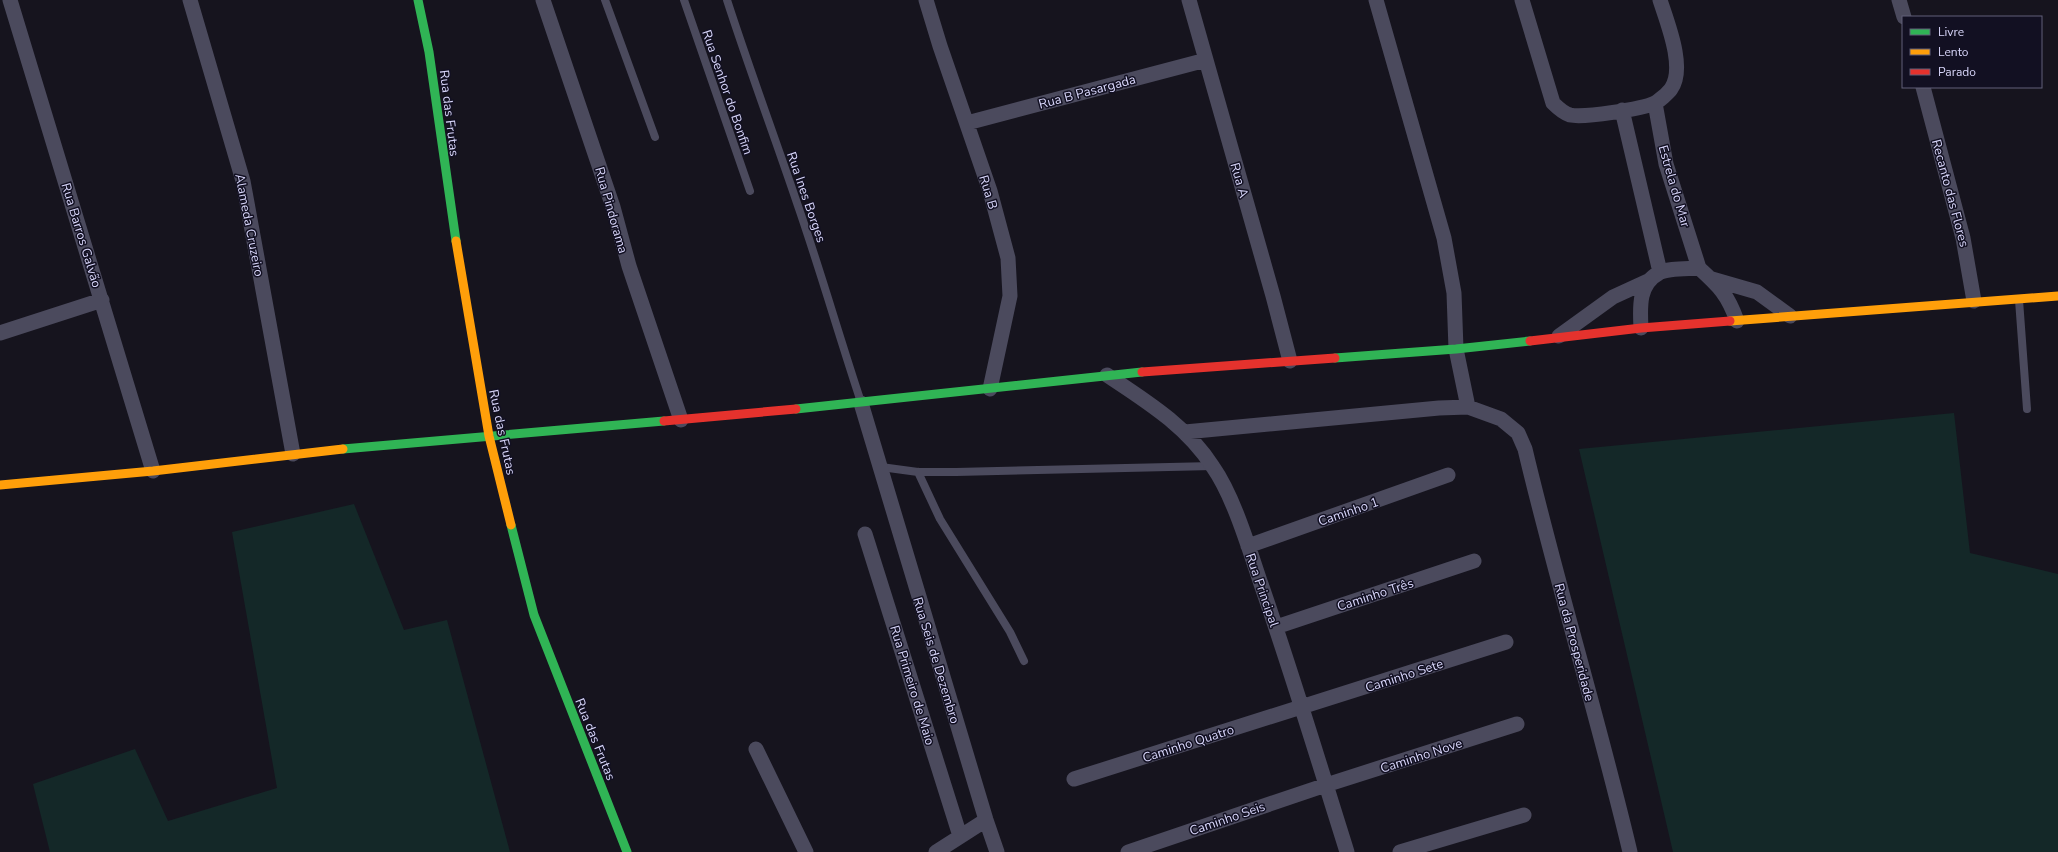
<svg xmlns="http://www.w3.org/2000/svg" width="2058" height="852" viewBox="0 0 2058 852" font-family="'Nunito Sans',sans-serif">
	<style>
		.green { fill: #142828 }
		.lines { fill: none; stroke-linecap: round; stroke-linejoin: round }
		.lane { stroke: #4b4a5d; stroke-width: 8 }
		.street { stroke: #4b4a5d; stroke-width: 15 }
		.fast { stroke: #30b455; stroke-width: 9 }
		.slow { stroke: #ff9f0a; stroke-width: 9 }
		.jam { stroke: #e5322d; stroke-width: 9 }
		.labels { text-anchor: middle; stroke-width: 3; stroke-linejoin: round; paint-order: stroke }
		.street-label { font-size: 13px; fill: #d8d6fa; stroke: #121022 }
	</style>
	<rect width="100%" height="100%" fill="#16141e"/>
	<!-- green -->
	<path class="green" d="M1954 413 1970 553 2058 574V852H1673L1579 449Z
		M354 504 404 630 447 620 510 852H50L33 784 135 749 168 821 277 788 232 532Z"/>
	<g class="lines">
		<!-- lane -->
		<path class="lane" d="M605 0 655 137
			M684 0 750 191
			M727 0C749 68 774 135 797 203 820 269 839 336 861 402
			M2019 300 2027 409
			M881 467 918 472H956L1213 466
			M918 472 940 519 1010 632 1024 661"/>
		<!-- street -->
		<path class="street" d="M10 0 153 471
			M190 0 243 181 293 454
			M543 0 613 207 629 266 681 420
			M926 0 940 46 990 191 1008 258 1010 296 990 389
			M1189 0 1273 296 1290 361
			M1376 0 1444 238 1454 293 1456 349 1468 407
			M1522 0 1553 103C1558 108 1563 113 1570 115 1584 118 1642 109 1655 103 1659 101 1668 93 1671 89 1686 68 1667 22 1660 0
			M1899 0 1904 17
			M1923 87 1963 238 1974 301
			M1655 103 1666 164 1699 268
			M1622 110 1660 272
			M967 123 1206 60
			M1712 279 1757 292 1790 316
			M1641 328C1640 308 1638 284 1659 273 1667 268 1690 269 1699 268 1719 286 1728 295 1737 321
			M0 333 102 300
			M1559 336 1613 297 1650 280
			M1107 375C1146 401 1187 426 1213 467 1234 497 1249 549 1261 584 1292 673 1319 763 1347 852
			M861 403 986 820 997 852
			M1185 432 1439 408 1468 407 1501 419 1518 433 1525 449C1557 584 1598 717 1630 852
			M865 534 960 836
			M1248 546 1448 475
			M1276 627 1474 561
			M756 749 806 852
			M1074 779 1506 642
			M936 852 986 820
			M1128 852 1326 785 1517 724
			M1400 852 1524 815"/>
		<!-- fast -->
		<path class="fast" d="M418 0 429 52 456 241
			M1335 358 1456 349 1530 341
			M796 409 1142 372
			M343 449 664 421
			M511 525 534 615 627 852"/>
		<!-- slow -->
		<path class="slow" d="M456 241 489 436 511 525
			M1730 321 2058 296
			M0 485 153 471 343 449"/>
		<!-- jam -->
		<path class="jam" d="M1530 341 1641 328 1730 321
			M1142 372 1335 358
			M664 421 796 409"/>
	</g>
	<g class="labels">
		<!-- street labels -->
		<g class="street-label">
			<text transform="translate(1087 91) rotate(-15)" y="5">Rua B Pasargada</text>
			<text transform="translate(728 92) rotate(71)" y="5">Rua Senhor do Bonfim</text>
			<text transform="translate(450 113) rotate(83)" y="5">Rua das Frutas</text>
			<text transform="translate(1240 180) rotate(74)" y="5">Rua A</text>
			<text transform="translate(1675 186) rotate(74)" y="5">Estrela do Mar</text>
			<text transform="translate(989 192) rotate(73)" y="5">Rua B</text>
			<text transform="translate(1951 193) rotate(75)" y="5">Recanto das Flores</text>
			<text transform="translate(807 197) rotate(71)" y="5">Rua Ines Borges</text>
			<text transform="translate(612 210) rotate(74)" y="5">Rua Pindorama</text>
			<text transform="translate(250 225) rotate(79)" y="5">Alameda Cruzeiro</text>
			<text transform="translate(82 235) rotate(73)" y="5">Rua Barros Galvão</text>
			<text transform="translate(503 432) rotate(78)" y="5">Rua das Frutas</text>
			<text transform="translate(1348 511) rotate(-19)" y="5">Caminho 1</text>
			<text transform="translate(1263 590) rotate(71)" y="5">Rua Principal</text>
			<text transform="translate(1375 594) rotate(-18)" y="5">Caminho Três</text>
			<text transform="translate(1575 642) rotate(75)" y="5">Rua da Prosperidade</text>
			<text transform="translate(937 660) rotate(73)" y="5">Rua Seis de Dezembro</text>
			<text transform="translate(1404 675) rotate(-18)" y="5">Caminho Sete</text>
			<text transform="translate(913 685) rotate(73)" y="5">Rua Primeiro de Maio</text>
			<text transform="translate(596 739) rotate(68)" y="5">Rua das Frutas</text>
			<text transform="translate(1188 743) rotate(-18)" y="5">Caminho Quatro</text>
			<text transform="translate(1421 755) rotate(-18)" y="5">Caminho Nove</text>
			<text transform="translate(1227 818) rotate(-19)" y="5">Caminho Seis</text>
		</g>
	</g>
	<!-- legend -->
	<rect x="1902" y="16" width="140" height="72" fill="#121022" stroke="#615f78"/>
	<rect x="1910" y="29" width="20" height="6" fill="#30b455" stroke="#615f78"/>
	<text x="1938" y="36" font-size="12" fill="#d8d6fa">Livre</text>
	<rect x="1910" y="49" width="20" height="6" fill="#ff9f0a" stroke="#615f78"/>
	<text x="1938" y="56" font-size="12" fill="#d8d6fa">Lento</text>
	<rect x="1910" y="69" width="20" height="6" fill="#e5322d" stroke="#615f78"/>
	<text x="1938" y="76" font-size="12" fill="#d8d6fa">Parado</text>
</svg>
